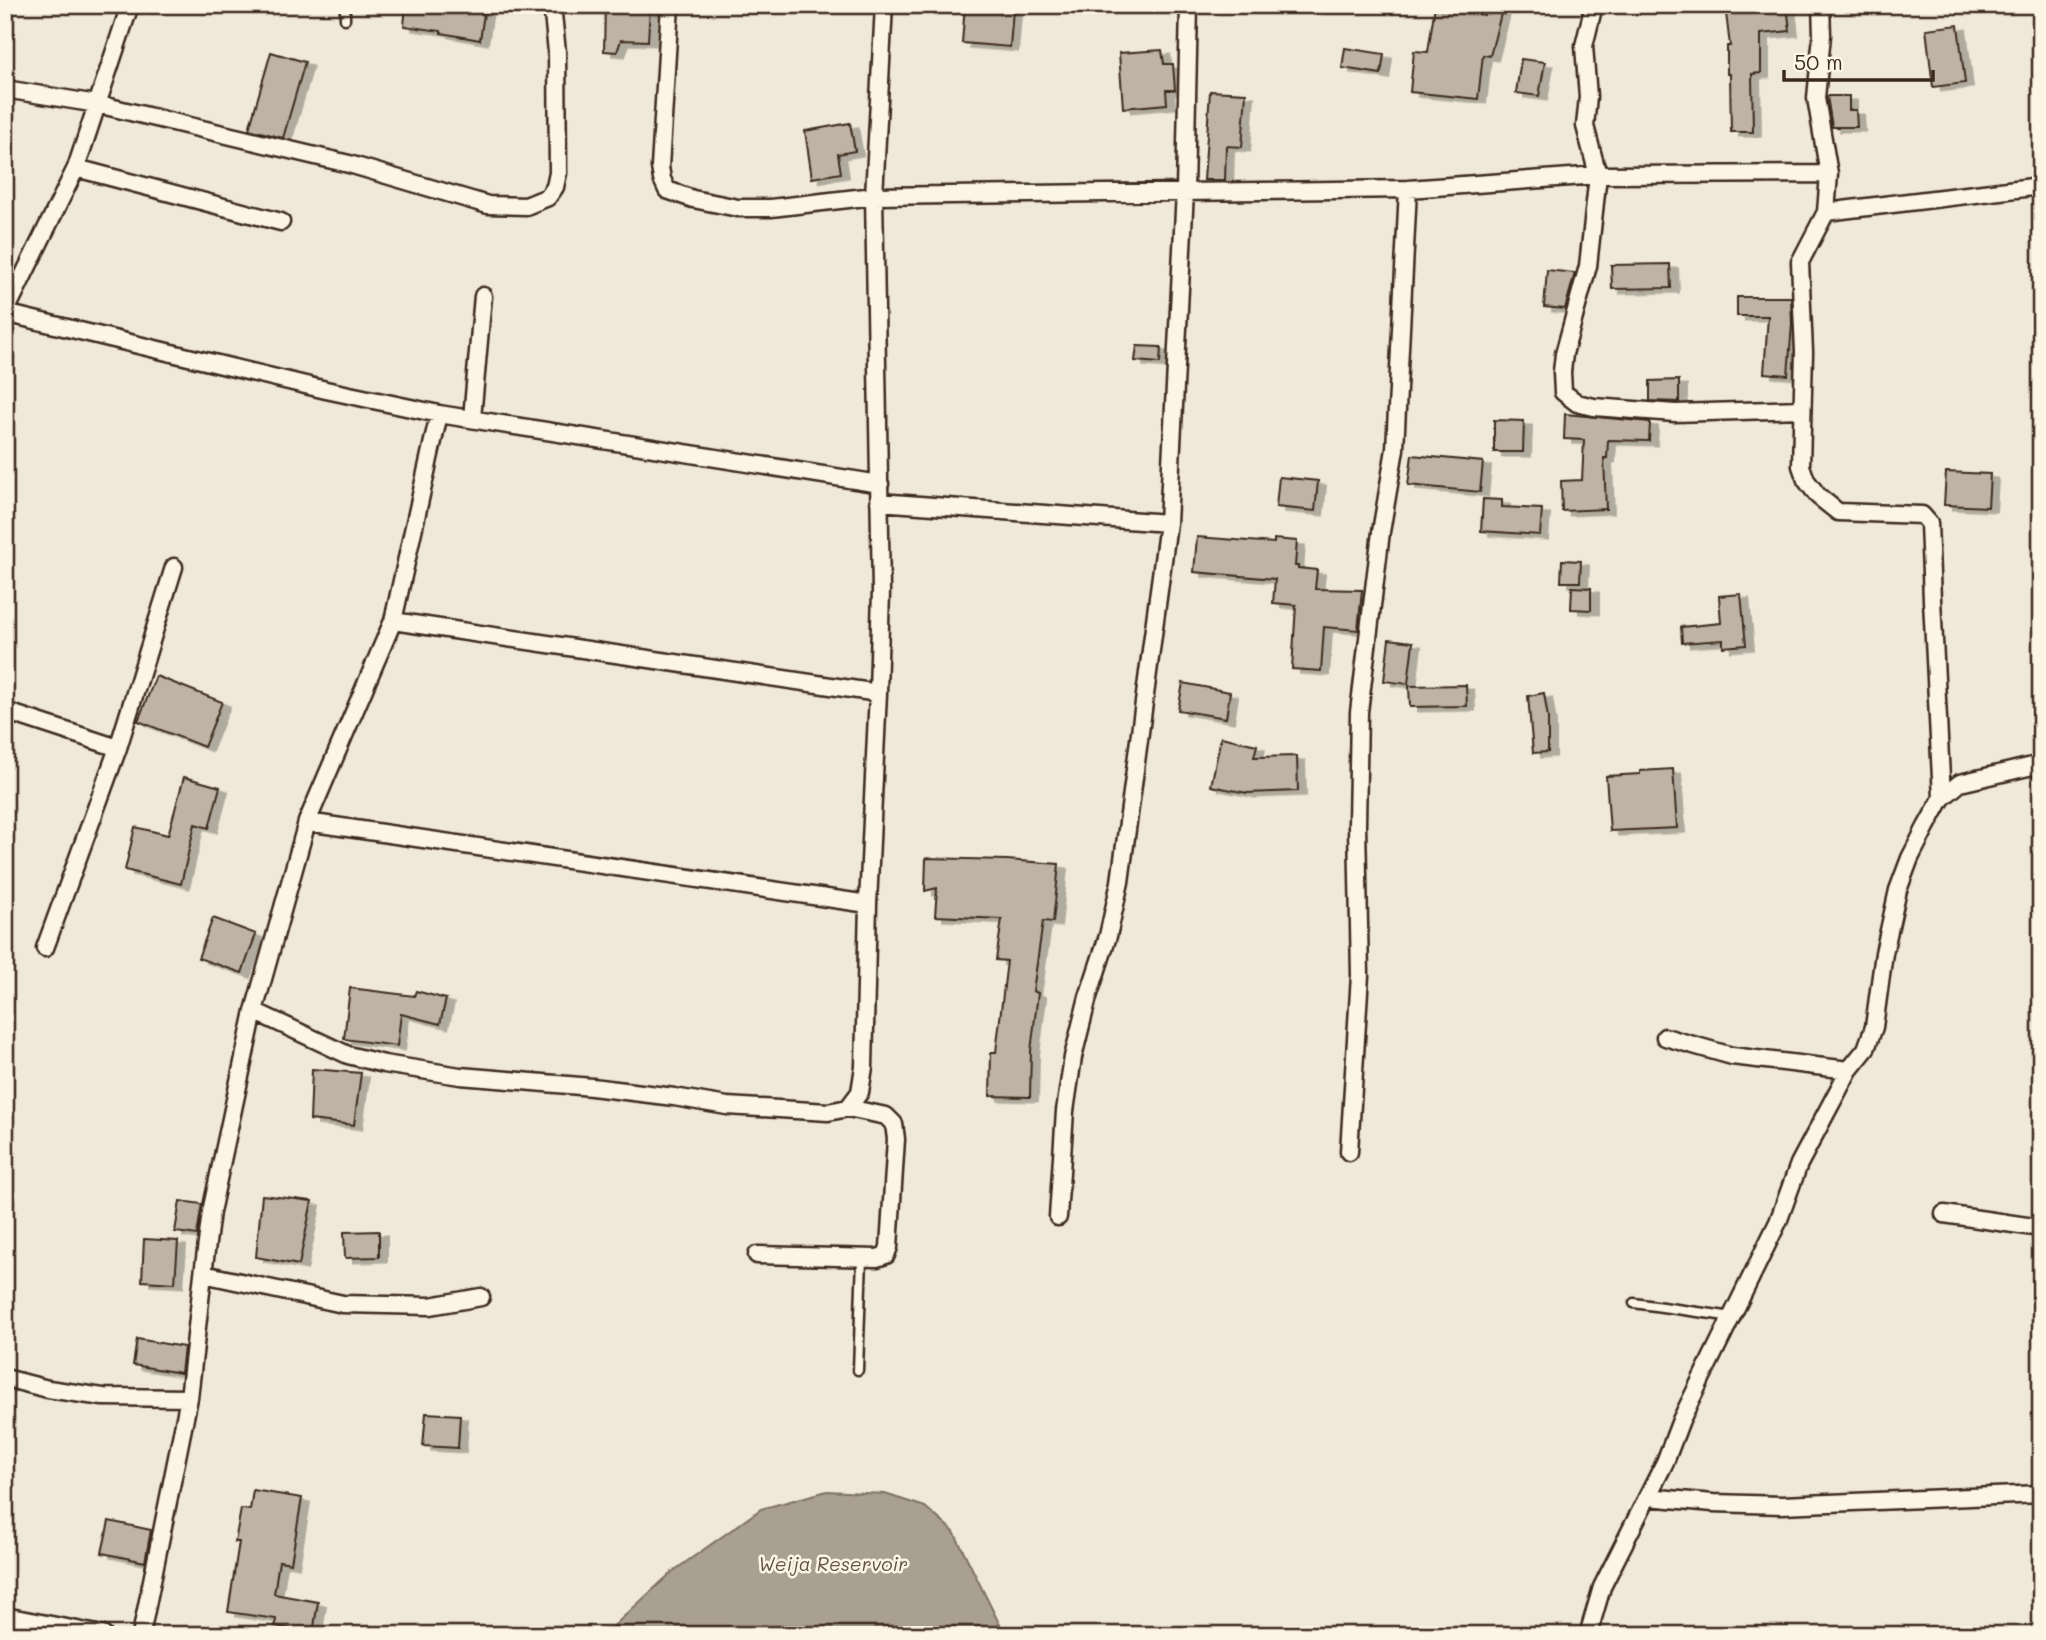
<svg xmlns="http://www.w3.org/2000/svg" width="2046" height="1640" viewBox="0 0 2046 1640" font-family="Mali,sans-serif">
	<style>
		.water { fill: #aaa091; stroke: #7e7163; stroke-width: 2 }
		.building { fill: #beb3a4; stroke: #3b2a1e; stroke-width: 2; filter: url(#shadow) }
		.lines { fill: none; stroke-linecap: round; stroke-linejoin: round }
		.lane-casing { stroke: #3b2a1e; stroke-width: 13 }
		.street-casing { stroke: #3b2a1e; stroke-width: 21 }
		.lane { stroke: #fcf5e5; stroke-width: 8 }
		.street { stroke: #fcf5e5; stroke-width: 16 }
		.labels { text-anchor: middle; stroke-width: 5; stroke-linejoin: round; paint-order: stroke }
		.water-label { font-size: 19px; font-style: italic; fill: #625346; stroke: #fcf5e5 }
	</style>
	<defs>
		<filter id="shadow"><feDropShadow dx="8" dy="4.5" stdDeviation="0" flood-color="#0004"/></filter>
	</defs>
	<rect width="100%" height="100%" fill="#f0e9d9"/>
	<filter id="ink" filterUnits="userSpaceOnUse"><feTurbulence type="fractalNoise" baseFrequency=".0143" numOctaves="2"/><feDisplacementMap in="SourceGraphic" scale="14" xChannelSelector="R" yChannelSelector="G"/><feConvolveMatrix kernelMatrix="1 2 1 2 8 2 1 2 1" color-interpolation-filters="sRGB"/></filter>
	<g filter="url(#ink)">
		<!-- water -->
		<path class="water" d="M827 1491 885 1494 925 1507 954 1532 1001 1627 1003 1635H604L672 1572 761 1509Z"/>
		<!-- building -->
		<path class="building" d="M406 5H473L485 7 480 40 441 33V31L404 26Z
			M605 5 650 6 648 41 621 40 617 52 604 51Z
			M965 5H985V7L1013 10 1010 47 962 43Z
			M1435 5H1449L1484 15 1486 6 1502 10 1490 56 1483 55 1478 99 1410 92 1414 51 1428 52Z
			M1725 5H1787L1790 31 1761 34V73L1752 74 1753 132H1731L1730 74H1727V46H1730Z
			M1958 25 1965 83 1933 87 1926 29Z
			M1345 48 1384 54 1381 74 1342 68Z
			M1162 50 1164 64H1173L1175 90H1166L1167 104 1123 108 1119 53Z
			M271 52 305 62 283 138 249 129Z
			M1521 59 1545 62 1539 96 1516 93Z
			M1210 91 1246 93 1242 147 1226 146 1225 180H1204Z
			M1827 96H1849V110H1856L1857 127H1832Z
			M850 123 855 151 838 154 841 173 812 178 805 131Z
			M1670 264 1671 288 1612 289 1611 265Z
			M1547 270 1575 273 1565 309 1544 307Z
			M1737 297H1791L1792 324 1788 375 1764 373 1768 316H1737Z
			M1137 346 1161 347 1160 363 1135 361Z
			M1679 380V402L1650 401V381Z
			M1565 414 1650 422 1649 441 1608 440 1607 458H1604L1606 509 1562 511 1561 481 1582 480 1584 440 1564 439Z
			M1494 420 1524 421 1523 452H1494Z
			M1412 455 1483 462 1480 492 1408 485Z
			M1946 472 1990 474 1988 507 1944 505Z
			M1279 477 1318 481 1315 511 1276 507Z
			M1483 499 1502 500V507L1542 509 1540 535 1481 531Z
			M1197 537 1274 543V539L1297 541 1295 566H1298V568L1317 570 1315 589 1362 590 1358 630 1324 627 1321 671 1292 669 1296 605 1273 603 1275 579 1194 572Z
			M1562 560 1581 561 1580 582H1561Z
			M1572 587 1591 588V610L1571 609Z
			M1741 594 1746 645 1723 647V640L1682 643 1681 627 1721 623 1719 596Z
			M1389 639 1413 642 1408 684 1384 681Z
			M156 676 222 702 204 747 138 721Z
			M1183 683 1230 692 1226 718 1178 710Z
			M1466 685 1467 706 1410 707 1409 686Z
			M1544 693 1548 718V752L1533 753 1528 696Z
			M1221 737 1257 745 1254 757 1297 756 1298 791 1247 793 1211 786Z
			M1673 769 1677 828 1610 831 1606 776 1640 774V771Z
			M184 777 220 787 209 828 195 824 181 884 125 870 135 827 168 835Z
			M926 858 1007 860 1059 864 1053 922 1043 921 1033 991 1038 993 1031 1051 1030 1097 990 1096 991 1052H996L1007 961 996 960 1002 919 935 916 937 888 925 891Z
			M213 918 256 934 242 973 198 958Z
			M350 988 414 996 416 991 446 999 440 1024 401 1014 397 1046 344 1039Z
			M312 1069 361 1073 354 1125 310 1120Z
			M262 1195 312 1201 299 1265 256 1257Z
			M180 1201 202 1204 197 1235 175 1232Z
			M379 1231V1257L345 1258 344 1232Z
			M144 1239 178 1241 175 1283 142 1281Z
			M137 1339 184 1347 181 1373 133 1365Z
			M426 1413 460 1415 458 1448 423 1446Z
			M253 1490 302 1498 291 1563 279 1561 274 1594 318 1602 313 1633 275 1626 276 1619 228 1612 239 1542H235L241 1509 250 1510Z
			M109 1521 151 1530 145 1562 102 1553Z"/>
		<g class="lines">
			<defs>
				<path id="lane" d="M345 5V19
					M1634 1303 1733 1317
					M858 1370 862 1258"/>
				<path id="street" d="M670 5 660 167 662 179 667 190 693 199 738 208H771L874 196 1408 189 1598 175 1829 174
					M1594 5 1584 46 1588 97 1585 126 1598 175 1588 266 1564 354 1562 372 1563 392 1577 403 1594 407 1675 413 1802 409
					M1821 5 1822 35 1816 98 1829 174 1826 212 1800 262 1804 352 1801 466 1806 480 1818 496 1838 512 1922 515 1929 523 1932 600 1942 798
					M5 89 97 104 349 164 488 205 526 206 548 197 555 187 558 173 557 52 552 5
					M76 168 281 222
					M1826 212 2041 186
					M5 313 326 390 439 414 880 484
					M5 313 76 168 130 5
					M472 418 483 296
					M879 502 1168 523
					M393 621 878 693
					M5 711 118 748 174 567
					M307 822 868 904
					M45 948 118 748
					M254 1011 348 1055 384 1064 460 1076 592 1087 674 1097 727 1106 828 1112 848 1108 886 1116 894 1124 896 1139 889 1247 886 1255 877 1258 757 1255
					M1665 1037 1732 1056 1849 1070
					M848 1108 860 1092 864 1067 868 904 878 693 881 591 874 196 884 5
					M1349 1152 1360 975 1357 825 1359 712 1381 532 1395 449 1408 189
					M1944 1214 2041 1228
					M1058 1217 1065 1111 1073 1057 1088 997 1108 936 1120 882 1168 523 1185 191 1189 5
					M203 1274 343 1304 430 1306 481 1297
					M5 1378 48 1389 103 1397 189 1398
					M1648 1497 1713 1503 1782 1505 2041 1494
					M5 1616 103 1635
					M141 1635 189 1398 203 1274 211 1212 254 1011 307 822 393 621 439 414
					M1588 1635 1602 1587 1665 1462 1681 1420 1778 1222 1799 1164 1849 1070 1866 1049 1874 1027 1884 953 1898 890 1910 858 1926 827 1942 798 1960 783 2041 764"/>
			</defs>
			<!-- lane casing -->
			<use href="#lane" class="lane-casing"/>
			<!-- street casing -->
			<use href="#street" class="street-casing"/>
			<!-- lane -->
			<use href="#lane" class="lane"/>
			<!-- street -->
			<use href="#street" class="street"/>
		</g>
	</g>
	<g class="labels">
		<!-- water labels -->
		<g class="water-label">
			<text x="833" y="1571">Weija Reservoir</text>
		</g>
	</g>
	<!-- margin -->
	<rect width="2046" height="1640" fill="none" stroke="#fcf5e5" stroke-width="28"/>
	<rect x="14" y="14" width="2018" height="1612" fill="none" stroke="#3b2a1e" stroke-width="2.5" filter="url(#ink)"/>
	<!-- scale -->
	<path d="M1784 70v10h149v-10" fill="none" stroke="#3b2a1e" stroke-width="3.5"/>
	<text x="1794" y="70" font-size="21" fill="#3b2a1e" stroke="#fcf5e5" stroke-width="5" paint-order="stroke">50 m</text>
</svg>
